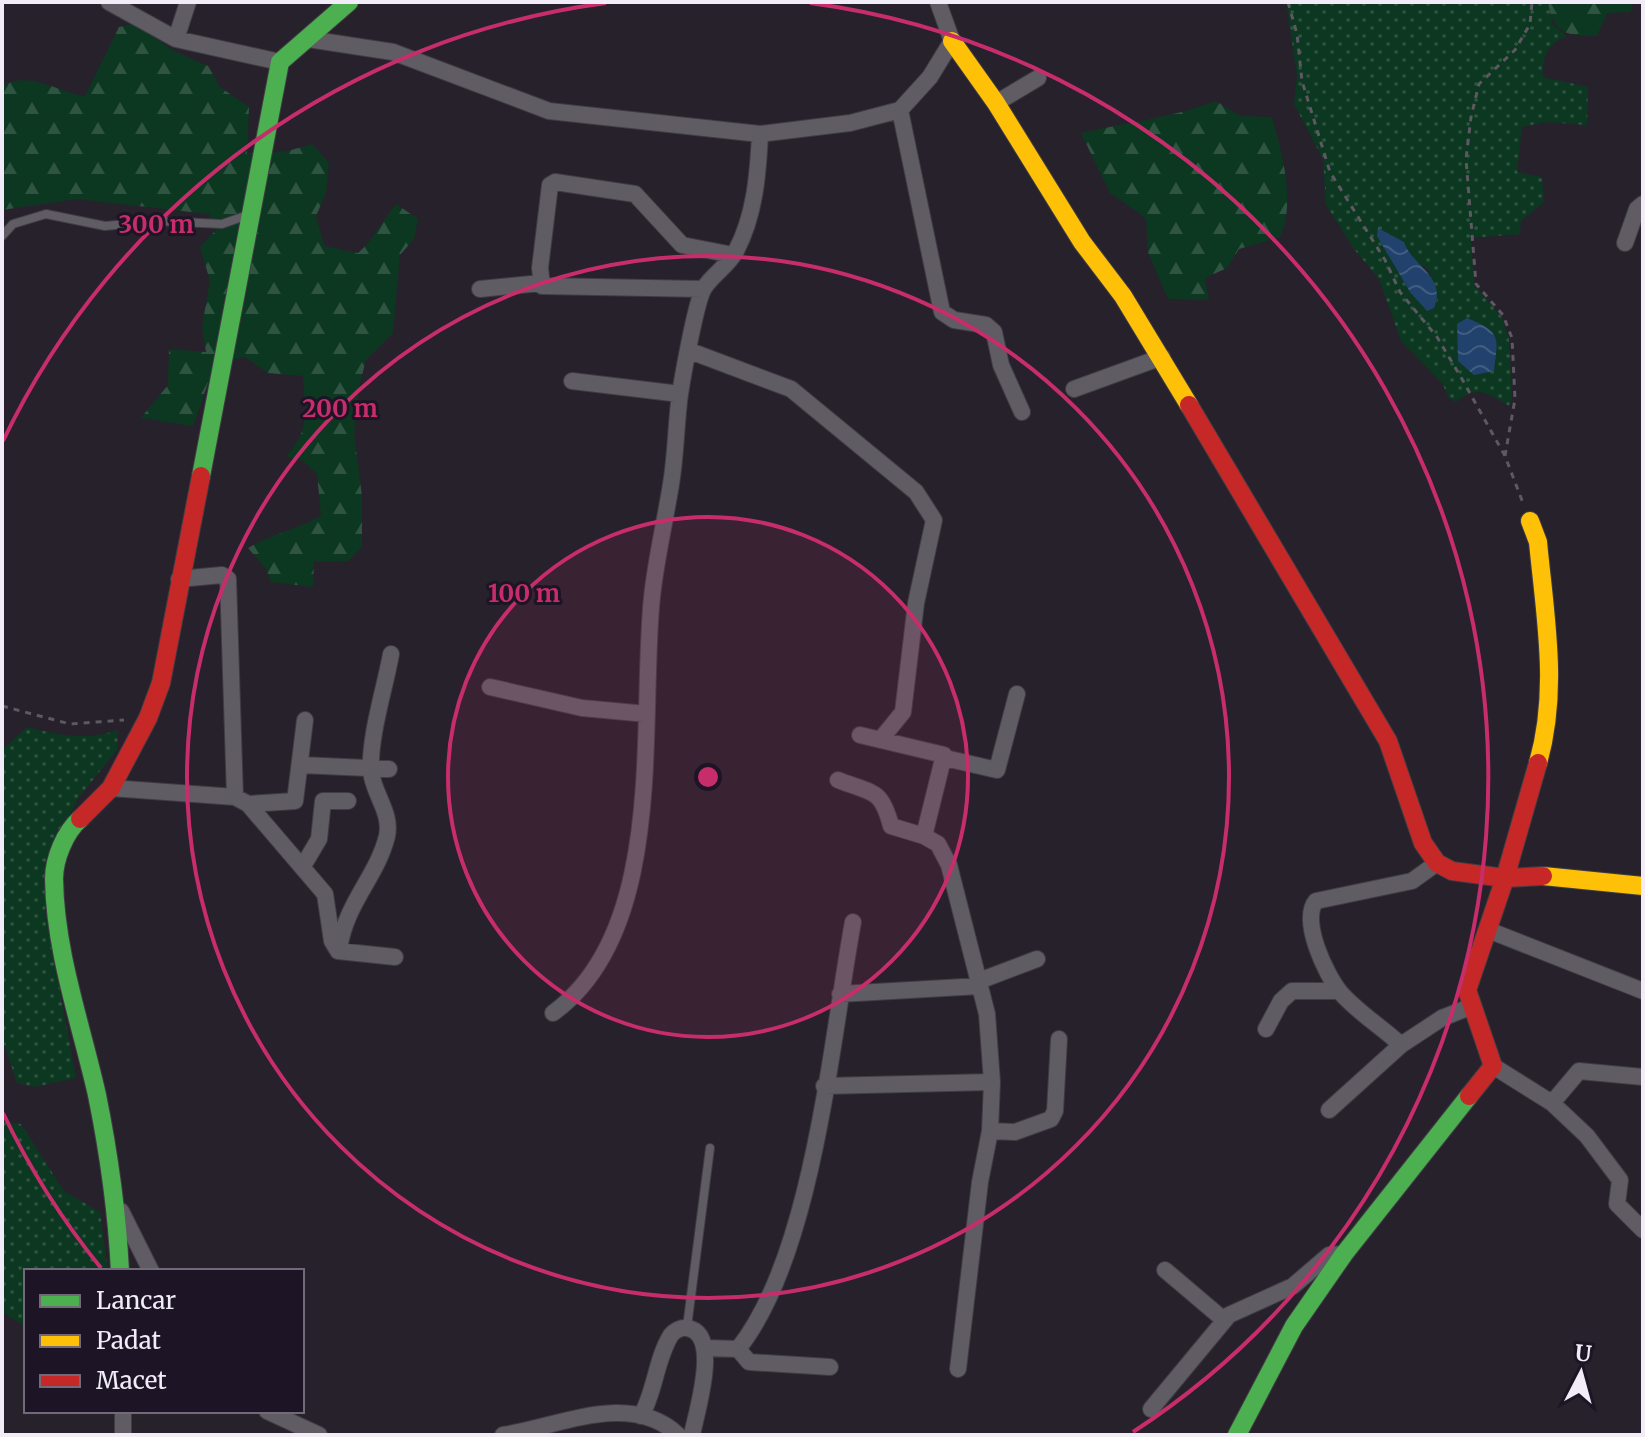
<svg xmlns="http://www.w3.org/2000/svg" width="1645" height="1437" viewBox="0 0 1645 1437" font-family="Merriweather,serif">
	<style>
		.grass { fill: url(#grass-dots); fill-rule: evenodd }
		.forest { fill: url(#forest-firs) }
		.water { fill: url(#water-waves) }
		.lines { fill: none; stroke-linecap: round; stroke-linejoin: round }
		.lane-casing { stroke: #403c44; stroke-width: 10 }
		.street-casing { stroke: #403c44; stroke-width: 18 }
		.fast-casing { stroke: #403c44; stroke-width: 20 }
		.slow-casing { stroke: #403c44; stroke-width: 20 }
		.jam-casing { stroke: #403c44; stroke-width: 20 }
		.path { stroke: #5d5861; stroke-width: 3; stroke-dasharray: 6 6; stroke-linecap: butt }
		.lane { stroke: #605c63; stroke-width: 8 }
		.street { stroke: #605c63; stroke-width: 16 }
		.fast { stroke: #4caf50; stroke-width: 18 }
		.slow { stroke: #ffc107; stroke-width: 18 }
		.jam { stroke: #c62828; stroke-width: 18 }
		.ring { fill: none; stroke: #c72d6b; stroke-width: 4 }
		.centre { fill: #c72d6b; stroke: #1d1425; stroke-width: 4 }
		.ring-label { font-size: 24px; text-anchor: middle; font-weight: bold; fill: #c72d6b; stroke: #1d1425; stroke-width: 6; stroke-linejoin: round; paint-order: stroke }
	</style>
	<defs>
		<pattern id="grass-dots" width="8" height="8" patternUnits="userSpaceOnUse" patternTransform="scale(2)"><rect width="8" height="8" fill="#0c3721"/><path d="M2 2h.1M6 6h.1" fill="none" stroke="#305442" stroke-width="1.8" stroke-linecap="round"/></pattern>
		<pattern id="forest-firs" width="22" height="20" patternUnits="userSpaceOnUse" patternTransform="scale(2)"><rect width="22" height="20" fill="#0c3721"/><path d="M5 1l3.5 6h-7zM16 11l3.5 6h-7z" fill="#305442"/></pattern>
		<pattern id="water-waves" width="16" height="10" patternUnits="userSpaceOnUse" patternTransform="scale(2)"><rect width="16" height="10" fill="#21426c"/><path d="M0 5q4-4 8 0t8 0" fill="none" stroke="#425d82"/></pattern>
	</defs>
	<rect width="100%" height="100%" fill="#26212b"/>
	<!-- grass -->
	<path class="grass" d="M1286 2H1548L1553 25 1567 36C1547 44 1542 57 1543 77L1588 87 1587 125 1546 122 1522 127 1517 172 1542 177 1544 202 1521 221 1520 234 1471 238 1474 285 1501 316 1509 339 1512 398 1509 406C1488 393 1477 384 1456 402L1449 398 1442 383 1401 341 1379 279 1354 249 1326 205 1323 159 1294 104 1297 76ZM1377 236 1429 270 1437 301 1410 292Z
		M27 727C59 735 86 741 118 730L117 750 79 797 49 854 45 910 76 1078 35 1087 17 1083 2 1038V750Z
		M2 1121 21 1124 64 1191 100 1212 108 1271H26V1327L2 1312Z"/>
	<!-- forest -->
	<path class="forest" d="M1548 2H1633L1631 12 1607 13 1597 36C1567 36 1553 34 1548 2Z
		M134 24 176 52 208 66 220 87 249 107 247 154 288 151 312 144 329 163 326 193 316 216 324 246 358 253C375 239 382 220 396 204L418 219 414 239 400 255 393 333 366 360 359 387 354 433 362 496V547L348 561 314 562 313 587 271 582 266 569 248 548C272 534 297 529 321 516L317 474 302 460 286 457C311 428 305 413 303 376L268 373 245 357 215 363 193 426 141 418 168 385 169 349 206 352 202 326 210 281 200 247 216 230 209 214 76 199 2 210V86C29 70 57 92 85 96L119 27Z
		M1216 101 1240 116 1272 117C1282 152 1296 203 1280 237L1239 249 1227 268 1205 278 1209 300 1168 299 1148 252 1146 218 1110 193 1081 133C1129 122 1170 118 1216 101Z"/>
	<!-- water -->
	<path class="water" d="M1378 228 1404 242C1412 266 1447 276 1434 308L1427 311 1410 292 1377 236Z
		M1467 318C1504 333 1497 339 1494 371L1474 375 1458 361 1457 324Z"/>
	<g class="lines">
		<defs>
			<path id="lane" d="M2 236 13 224 46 214 105 226 158 221 222 224 245 216
				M687 1327 710 1148"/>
			<path id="street" d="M109 2 176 39 280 62
				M176 39 188 2
				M308 39 393 52 549 111 760 134 850 123 900 110 930 77 952 41 938 2
				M996 103 1038 78
				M900 110 942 312 954 320 986 325 994 332 1001 365 1022 412
				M1625 243 1637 209 1643 204
				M480 289 541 283
				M703 289 542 286 540 268 550 185 555 182 635 194 682 245 733 255
				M690 351 791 389 916 492 934 520 916 603 903 712 881 739
				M572 381 680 394
				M1074 389 1162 357
				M179 579 222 575 228 579 235 797
				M490 687 582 708 647 714
				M860 735 944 755 924 836 938 844 949 865 987 1014 992 1082 990 1131 980 1182 958 1369
				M945 758 997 770 1017 694
				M301 765 389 769
				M838 780C873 794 881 788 891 826L924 836
				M111 788 235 797 248 804 325 894 332 941 338 951 395 957
				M248 804 295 801 305 720
				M1437 863 1412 881 1316 901C1300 920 1326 975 1340 992 1357 1012 1382 1027 1401 1045L1442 1018 1470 1007
				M303 866 319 839 323 801H348
				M1488 930 1643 991
				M339 949C346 902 377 877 387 836 392 812 373 794 371 771 369 737 385 688 391 654
				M979 981 1037 959
				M840 994 980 986
				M553 1013C668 930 639 721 652 597 656 559 665 522 671 484 676 454 676 423 680 394 683 375 696 301 704 288 713 274 728 266 736 251 755 215 758 174 760 134
				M1266 1029 1281 1001 1292 991H1339
				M1493 1066 1552 1103 1579 1071 1643 1077
				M824 1086 992 1082
				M1552 1103 1587 1136 1620 1180 1617 1204 1643 1230
				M1329 1110 1401 1045
				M990 1131 1015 1132 1051 1119 1055 1111 1059 1039
				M121 1211 151 1271
				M1165 1270 1224 1320
				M706 1348 738 1349C813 1255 831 1041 853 922
				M738 1349 749 1362 830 1367
				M1151 1409 1229 1315 1293 1286 1329 1255 1344 1254
				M123 1411V1435
				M267 1411 319 1435
				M641 1416C655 1392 656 1359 671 1335 674 1331 681 1327 687 1328 722 1333 696 1413 692 1435
				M503 1435C558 1427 630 1390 678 1435"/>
			<path id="fast" d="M201 476 280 62 349 2
				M80 819C65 832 54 859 54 879 55 952 81 1024 97 1095 109 1154 117 1212 120 1271
				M1237 1435 1294 1326 1344 1254 1469 1096"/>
			<path id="slow" d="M952 41 996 103 1082 242 1123 296 1189 405
				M1530 521 1538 542C1545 616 1559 690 1538 763
				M1543 876 1643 886"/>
			<path id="jam" d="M1189 405 1388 741 1423 843 1437 863 1452 871 1505 878 1543 876
				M80 819 111 788 148 718 161 683 201 476
				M1469 1096 1493 1066 1467 990 1505 878 1538 763"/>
		</defs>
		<!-- lane casing -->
		<use href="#lane" class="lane-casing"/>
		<!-- street casing -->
		<use href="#street" class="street-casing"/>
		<!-- fast casing -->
		<use href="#fast" class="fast-casing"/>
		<!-- slow casing -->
		<use href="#slow" class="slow-casing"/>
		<!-- jam casing -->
		<use href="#jam" class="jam-casing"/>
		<!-- path -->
		<path class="path" d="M1288 2 1297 34 1302 81 1330 172 1385 260 1400 292 1437 337 1462 379 1505 456 1523 503
			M1505 456 1515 399 1512 338 1503 315 1476 284 1466 159 1471 117 1479 84 1515 50 1530 24 1532 2
			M2 706 70 724 124 720"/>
		<!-- lane -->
		<use href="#lane" class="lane"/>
		<!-- street -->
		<use href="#street" class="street"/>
		<!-- fast -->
		<use href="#fast" class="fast"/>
		<!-- slow -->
		<use href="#slow" class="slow"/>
		<!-- jam -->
		<use href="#jam" class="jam"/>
	</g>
	<!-- distance rings -->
	<circle cx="708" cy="777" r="260" fill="#c72d6b" fill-opacity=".12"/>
	<g class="ring">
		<circle cx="708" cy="777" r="260"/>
		<circle cx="708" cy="777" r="521"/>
		<path d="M101 1268A781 781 0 0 1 3 1113M3 441A781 781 0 0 1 606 3M810 3A781 781 0 0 1 1133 1432"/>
	</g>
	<circle cx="708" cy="777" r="12" class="centre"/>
	<g class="ring-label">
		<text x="156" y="233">300 m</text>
		<text x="340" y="417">200 m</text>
		<text x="524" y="602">100 m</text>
	</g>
	<!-- border -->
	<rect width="1645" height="1437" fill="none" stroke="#f2ecf8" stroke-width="8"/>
	<!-- legend -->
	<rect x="24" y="1269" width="280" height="144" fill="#1d1425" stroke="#726a79" stroke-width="2"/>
	<rect x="40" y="1295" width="40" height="12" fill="#4caf50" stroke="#726a79" stroke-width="2"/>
	<text x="96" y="1309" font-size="24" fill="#f2ecf8">Lancar</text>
	<rect x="40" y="1335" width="40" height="12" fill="#ffc107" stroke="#726a79" stroke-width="2"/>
	<text x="96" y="1349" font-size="24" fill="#f2ecf8">Padat</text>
	<rect x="40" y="1375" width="40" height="12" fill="#c62828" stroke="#726a79" stroke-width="2"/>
	<text x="96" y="1389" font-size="24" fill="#f2ecf8">Macet</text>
	<!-- north arrow -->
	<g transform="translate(1581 1373) rotate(6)" stroke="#1d1425" stroke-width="6" paint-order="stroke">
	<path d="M0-6L14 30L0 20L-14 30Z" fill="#f2ecf8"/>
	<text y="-12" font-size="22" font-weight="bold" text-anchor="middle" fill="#f2ecf8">U</text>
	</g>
</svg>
